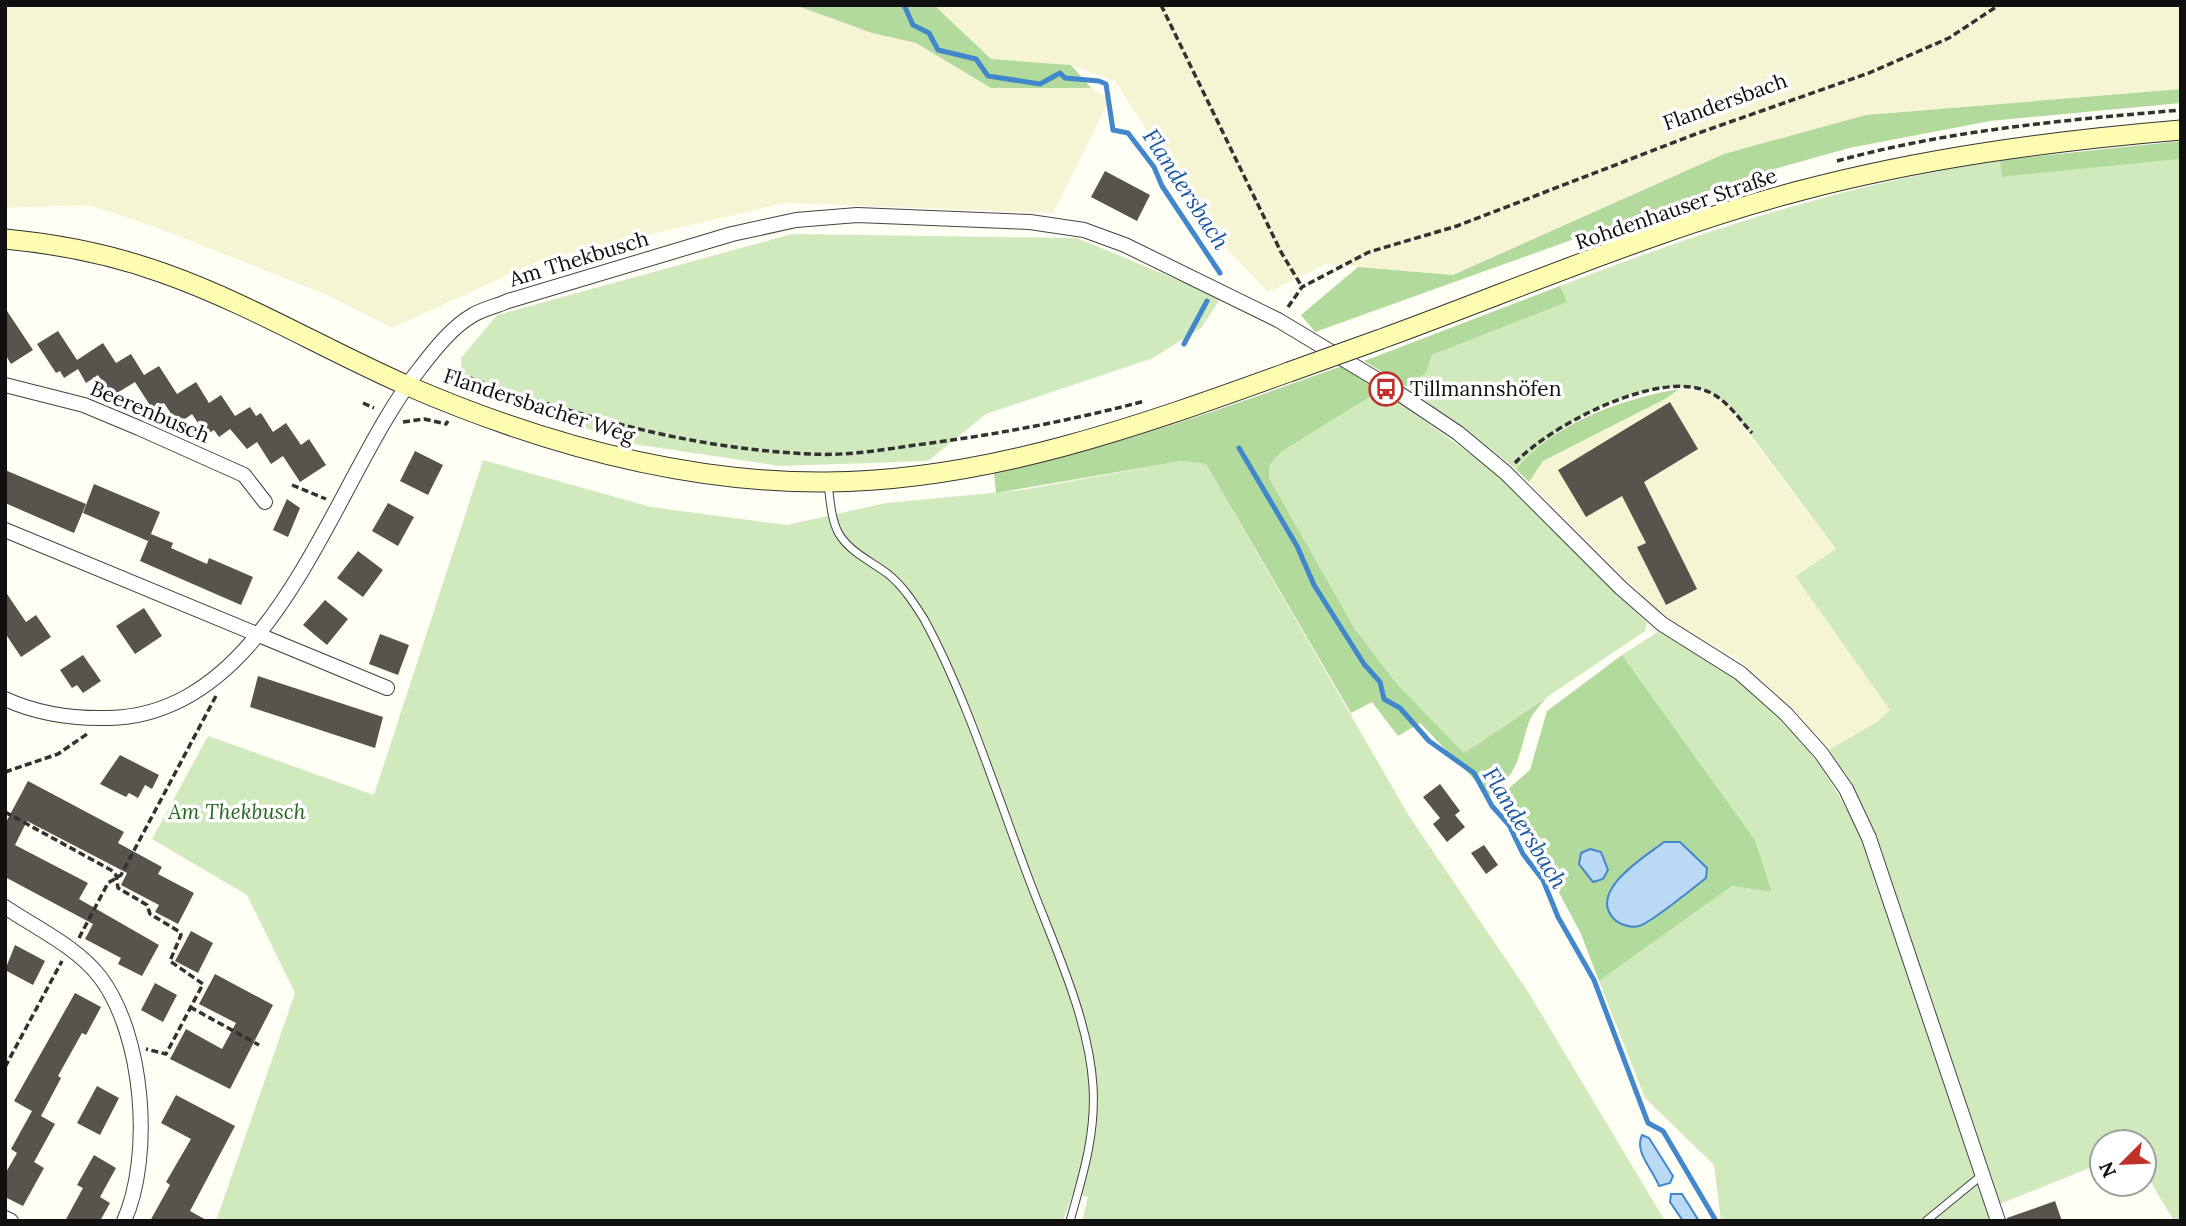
<svg xmlns="http://www.w3.org/2000/svg" width="2186" height="1226" viewBox="0 0 2186 1226" font-family="Lora,serif">
	<style>
		.farmland { fill: #f5f5d4 }
		.green { fill: #d0eabd }
		.forest { fill: #b2da9c }
		.water { fill: #b9d9f5; stroke: #4187cc; stroke-width: 2 }
		.lines { fill: none; stroke-linecap: round; stroke-linejoin: round }
		.stream { stroke: #4187cc; stroke-width: 5 }
		.building { fill: #59534d }
		.lane-casing { stroke: #434343; stroke-width: 9 }
		.street-casing { stroke: #434343; stroke-width: 16 }
		.secondary-casing { stroke: #323232; stroke-width: 21 }
		.path { stroke: #323232; stroke-width: 3.5; stroke-dasharray: 7 3.5; stroke-linecap: butt }
		.lane { stroke: #fff; stroke-width: 7 }
		.street { stroke: #fff; stroke-width: 14 }
		.secondary { stroke: #fdfcb0; stroke-width: 19 }
		.secondary-bridge-casing { stroke: #323232; stroke-width: 21; stroke-linecap: butt }
		.secondary-bridge { stroke: #fdfcb0; stroke-width: 19 }
		.labels { text-anchor: middle; stroke-width: 7; stroke-linejoin: round; paint-order: stroke }
		.street-label { font-size: 21px; fill: #101010; stroke: #fff }
		.poi-label { font-size: 21px; fill: #101010; stroke: #fff; text-anchor: start }
		.park-label { font-size: 21px; font-style: italic; fill: #286820; stroke: #fff }
		.water-label { font-size: 23px; font-style: italic; fill: #1a59a2; stroke: #fff }
	</style>
	<rect width="100%" height="100%" fill="#fffef4"/>
	<!-- farmland -->
	<path class="farmland" d="M5 5H795L872 33 916 43 991 88H1091L1110 99 1053 213 784 203 538 261 392 328 327 295 155 227 88 205 5 208Z
		M934 5H2181V89L1866 115 1533 241 1453 275 1326 264 1268 292 1216 238 1115 81 1071 65 991 59Z
		M1679 389 1708 393 1727 407 1836 549 1795 576 1890 710 1878 721 1829 750 1797 713 1739 660 1681 628 1651 604 1529 482 1543 461 1667 398Z"/>
	<!-- green -->
	<path class="green" d="M2181 159V1217L2174 1221 2144 1171V1142H2102V1163L2000 1204 1877 837 1851 782 1829 750 1878 721 1890 710 1795 576 1836 549 1729 406C1722 401 1714 394 1706 391 1646 372 1553 424 1516 469L1407 387 1426 373 1432 355 1566 302 1560 286C1707 229 1844 185 2000 160L2003 177Z
		M792 234 1077 238 1221 298 1201 328 1153 358 986 414 928 461 780 466 620 442 462 376 461 358 497 315Z
		M1381 390 1502 476 1647 623 1645 631 1464 753 1397 684 1355 629 1269 478V466L1281 452Z
		M483 460 651 507 787 525 886 503 1022 490 1182 461 1206 464 1409 816 1530 995 1665 1221H1082L1088 1197 1073 1193 1063 1221H216L295 993 247 895 152 839 208 736 374 795Z
		M1659 631C1686 648 1715 664 1741 683 1795 724 1834 779 1862 840L1990 1221H1721L1714 1165 1645 1098 1599 981 1732 886 1772 892 1755 840 1622 655Z"/>
	<!-- forest -->
	<path class="forest" d="M795 5H934L991 59 1071 65 1091 88H991L916 43 872 33Z
		M2181 89V103L1990 121 1849 148 1750 176 1315 332 1301 315 1358 267 1453 275 1724 154 1866 115Z
		M2181 141V159L2002 177 2000 160Z
		M1560 286 1567 302 1432 355 1426 373 1407 387 1364 361Z
		M1342 366 1381 390 1281 452 1269 466V478L1355 629 1397 684 1464 753 1546 698C1540 706 1532 713 1529 722 1518 756 1520 771 1490 796L1420 723 1398 736 1372 702 1351 713 1206 464 1182 461 996 493 994 473C1114 448 1227 407 1342 366Z
		M1679 389 1667 398 1543 461 1529 482 1516 469C1554 423 1621 399 1679 389Z
		M1622 655 1755 840 1772 892 1732 886 1599 981 1581 934 1537 851 1494 801 1530 770 1547 711Z"/>
	<!-- water -->
	<path class="water" d="M1664 842H1680L1707 868 1706 878C1693 888 1651 923 1639 926 1631 928 1620 925 1614 919 1587 891 1646 856 1664 842Z
		M1590 849 1601 852 1608 870 1603 879 1593 882 1579 864 1581 853Z
		M1642 1135 1649 1138 1673 1176 1670 1183 1659 1186C1652 1168 1634 1152 1642 1135Z
		M1671 1194H1682L1699 1221H1683L1670 1202Z"/>
	<g class="lines">
		<!-- stream -->
		<path class="stream" d="M904 5 913 25 929 33 938 50 976 59 988 76 1040 84 1060 73 1065 78 1099 81 1106 84 1113 130 1128 133 1154 167 1162 186 1220 273
			M1184 344 1207 301
			M1239 448 1297 546 1314 585 1364 664 1380 682 1384 699 1400 708 1429 741 1474 773 1492 806 1509 825 1523 854 1543 880 1558 917 1594 980 1648 1123 1663 1131 1716 1221"/>
	</g>
	<!-- building -->
	<path class="building" d="M1105 171 1150 195 1137 221 1091 197Z
		M5 308 33 350 11 364 5 354Z
		M58 331 77 360 103 343 116 363 131 354 144 375 159 366 177 394 196 382 209 403 221 395 235 416 250 407 256 416 261 413 273 432 286 423 301 445 309 439 326 465 300 482 283 456 271 464 257 442 247 449 230 429 219 437 214 430 206 435 192 414 178 424 164 403 153 410 135 382 112 396 98 375 86 383 78 369 64 378 60 371 56 373 37 344Z
		M1670 402 1698 449 1644 482 1697 589 1666 605 1637 547 1646 543 1622 496 1586 517 1558 470Z
		M415 451 443 465 428 495 400 481Z
		M5 470 86 504 74 533 5 503Z
		M94 484 160 512 148 541 83 513Z
		M287 499 300 508 288 537 273 530Z
		M388 503 414 517 398 546 372 531Z
		M151 534 173 543 171 548 207 564 209 558 253 577 241 605 140 561Z
		M358 551 383 570 363 597 337 578Z
		M5 591 26 622 36 615 51 637 21 657 5 633Z
		M325 600 348 619 327 645 303 625Z
		M144 608 162 636 135 654 116 626Z
		M380 634 409 645 398 675 369 664Z
		M83 655 101 681 83 693 77 685 72 688 60 670Z
		M258 676 383 717 375 748 250 707Z
		M120 755 159 775 152 789 145 785 138 798 129 793 126 797 100 784Z
		M28 781 124 832 118 843 162 867 158 874 194 893 178 924 155 912 159 905 121 885 127 873 27 821 15 845 88 883 79 899 159 945 142 976 118 964 121 958 85 939 93 924 5 877V824Z
		M1440 784 1460 811 1455 815 1465 827 1447 842 1433 824 1440 818 1423 797Z
		M1484 845 1498 865 1486 874 1471 853Z
		M191 931 213 943 198 973 175 961Z
		M15 945 45 961 33 985 5 970Z
		M215 974 273 1005 230 1089 170 1059 186 1029 222 1049 236 1023 199 1004Z
		M155 983 177 995 163 1022 141 1010Z
		M75 993 101 1007 86 1035 82 1033 58 1076 61 1078 41 1116 55 1124 34 1162 44 1168 23 1206 5 1197V1174L17 1153 11 1149 32 1111 14 1101Z
		M97 1086 119 1098 100 1135 77 1123Z
		M176 1095 235 1126 190 1211 208 1221H150L170 1185 166 1182 191 1139 161 1123Z
		M94 1155 116 1168 100 1197 110 1203 100 1221H65L83 1188 77 1185Z
		M2055 1201 2062 1221H2007V1218Z"/>
	<g class="lines">
		<defs>
			<path id="lane" d="M828 483C830 499 831 520 839 534 851 553 871 561 888 574 903 586 914 603 924 619 966 696 996 792 1027 874 1051 939 1089 1017 1093 1086 1096 1134 1083 1175 1070 1221
				M1926 1221 1982 1175"/>
			<path id="street" d="M5 385 84 405 139 428 244 475 265 502
				M5 530 387 688
				M5 699C38 714 73 719 109 718 277 714 334 475 421 367 435 349 452 327 473 315 483 309 497 306 508 301L732 234 796 220 857 215 1030 222 1084 230 1125 245 1278 320 1388 386 1458 433 1506 473 1621 588 1662 624 1740 673 1786 714 1821 753 1846 789 1869 838 1998 1221
				M5 907C36 928 77 947 100 977 144 1035 153 1156 124 1221
				M5 1218 11 1221"/>
			<path id="secondary" d="M5 239C58 244 113 255 163 273 248 303 326 350 408 386 540 443 681 483 826 482 986 481 1140 426 1289 372
				M1381 339C1518 289 1654 230 1795 192 1922 158 2050 141 2181 130"/>
		</defs>
		<!-- lane casing -->
		<use href="#lane" class="lane-casing"/>
		<!-- street casing -->
		<use href="#street" class="street-casing"/>
		<!-- secondary casing -->
		<use href="#secondary" class="secondary-casing"/>
		<!-- path -->
		<path class="path" d="M1161 5 1281 252 1302 287
			M1837 161C1949 130 2066 120 2181 110
			M1288 307 1302 287 1369 252 1457 226 1693 135 1869 73 1949 38 1999 5
			M464 390 470 378C582 417 692 449 811 454 845 456 882 450 916 445 994 435 1069 421 1145 401
			M363 403 374 408
			M403 422 424 419 446 424 448 421
			M1515 463C1549 426 1659 368 1709 392 1727 400 1739 419 1752 433
			M292 485 326 499
			M5 772 58 754 87 734
			M5 812 111 870 116 875 118 888 147 905 150 914 180 932 181 935 170 961 203 984 166 1054 146 1049
			M79 938 108 883 121 875 217 694
			M190 1007 259 1045
			M5 1067 62 961"/>
		<!-- lane -->
		<use href="#lane" class="lane"/>
		<!-- street -->
		<use href="#street" class="street"/>
		<!-- secondary -->
		<use href="#secondary" class="secondary"/>
		<defs>
			<path id="secondary-bridge" d="M1289 372 1381 339"/>
		</defs>
		<!-- secondary-bridge casing -->
		<use href="#secondary-bridge" class="secondary-bridge-casing"/>
		<!-- secondary-bridge -->
		<use href="#secondary-bridge" class="secondary-bridge"/>
	</g>
	<!-- icons -->
	<defs>
		<symbol id="bus-ring" viewBox="-11 -11 22 22"><circle r="9.5" fill="#fff" stroke="#bf3129" stroke-width="1.5"/><path d="M-5-6H5V4H4V6H2V4H-2V6H-4V4H-5ZM-3.5-4V0h7V-4ZM-3.5 1.2v1.5H-2V1.2ZM2 1.2v1.5H3.5V1.2Z" fill="#bf3129"/></symbol>
	</defs>
	<g fill-rule="evenodd">
		<use href="#bus-ring" x="1367" y="370" width="38" height="38"/>
	</g>
	<g class="labels">
		<!-- street labels -->
		<g class="street-label">
			<text transform="translate(1725 102) rotate(-20)" y="7">Flandersbach</text>
			<text transform="translate(1676 209) rotate(-19)" y="7">Rohdenhauser Straße</text>
			<text transform="translate(579 259) rotate(-17)" y="7">Am Thekbusch</text>
			<text transform="translate(539 406) rotate(18)" y="7">Flandersbacher Weg</text>
			<text transform="translate(150 412) rotate(23)" y="7">Beerenbusch</text>
		</g>
		<!-- poi labels -->
		<g class="poi-label">
			<text x="1410" y="396">Tillmannshöfen</text>
		</g>
		<!-- park labels -->
		<g class="park-label">
			<text x="237" y="819">Am Thekbusch</text>
		</g>
		<!-- water labels -->
		<g class="water-label">
			<text transform="translate(1186 189) rotate(57)" y="8">Flandersbach</text>
			<text transform="translate(1525 828) rotate(58)" y="8">Flandersbach</text>
		</g>
	</g>
	<!-- border -->
	<rect width="2186" height="1226" fill="none" stroke="#101010" stroke-width="14"/>
	<!-- north arrow -->
	<g transform="translate(2123 1163) rotate(246)"><circle r="33" fill="#ffffff" stroke="#9f9f9f" stroke-width="2"/>
	<path d="M0-5L12 26L0 18L-12 26Z" fill="#bf3129"/>
	<text y="-10" font-size="19" font-weight="bold" text-anchor="middle" fill="#101010">N</text>
	</g>
</svg>
